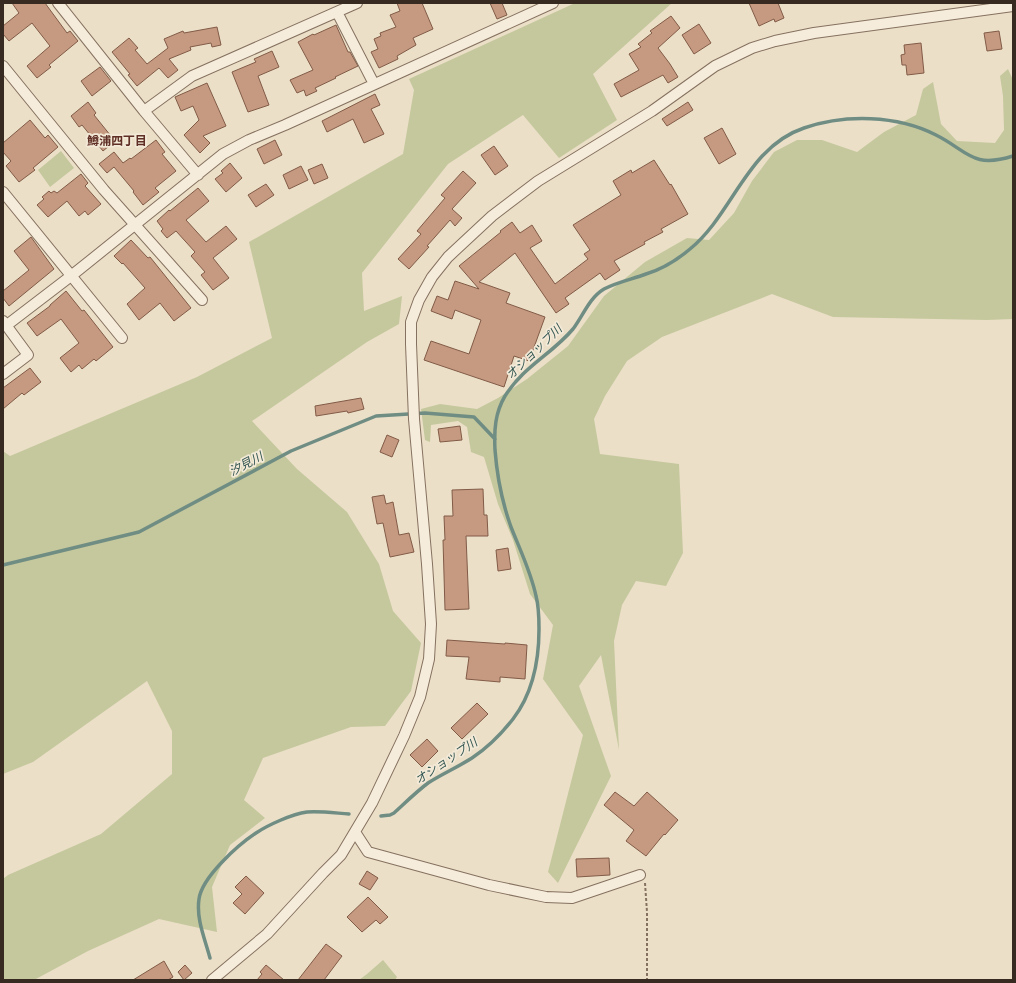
<svg xmlns="http://www.w3.org/2000/svg" width="1016" height="983" viewBox="0 0 1016 983" font-family="'IBM Plex Serif','Noto Sans JP',serif">
	<style>
		.green { fill: #c5c89d }
		.lines { fill: none; stroke-linecap: round; stroke-linejoin: round }
		.stream { stroke: #708d84; stroke-width: 3.5 }
		.building { fill: #c59a81; stroke: #825b47 }
		.minor-casing { stroke: #85715f; stroke-width: 12 }
		.path { stroke: #85715f; stroke-width: 2; stroke-dasharray: 3 2; stroke-linecap: butt }
		.minor { stroke: #f6ecdb; stroke-width: 10 }
		.labels { text-anchor: middle; stroke-width: 3.5; stroke-linejoin: round; paint-order: stroke }
		.neighbourhood-label { font-size: 12px; font-weight: bold; fill: #5f2e24; stroke: #f3e9d7 }
		.water-label { font-size: 12px; font-style: italic; fill: #325551; stroke: #f3e9d7 }
	</style>
	<rect width="100%" height="100%" fill="#ebdfc8"/>
	<!-- green -->
	<path class="green" d="M575 3H672L593 74 617 120 559 158 523 115 448 164 362 273 364 311 402 296 399 324 367 342 252 421 297 469 347 512 379 564 393 611 421 643 411 691 385 726 351 727 263 758 244 800 265 818 230 845 212 887 217 932 159 919 88 951 34 980H3V879L8 875 101 834 172 774V731L147 681 33 762 3 774V451L10 456 197 377 272 338 249 242 403 154 414 90 409 79Z
		M1008 69 1013 80V319L987 320 833 317 772 294 662 337 627 361 605 396 594 419 600 454 679 464 683 553 666 586 636 581 622 605 614 641 619 750 601 655 579 686 611 776 558 883 548 872 583 735 543 679 553 625 530 594 513 540 498 504 484 457 471 452 467 427 458 421 431 425 430 442 425 440 421 409 440 404 477 409 498 398 527 379 568 346 604 296 645 262 687 238 709 240 734 213 752 181 774 152 797 140H822L857 152 884 132 916 115 923 89 933 82 941 124 957 141 995 143 1004 130 1003 96 1000 76Z
		M61 151 74 168 50 187 38 170Z
		M383 960 397 977 395 980H359L367 974Z"/>
	<g class="lines">
		<!-- stream -->
		<path class="stream" d="M3 565 139 532 291 451 376 416 425 413 474 417 495 439
			M381 816 390 815 394 813C405 803 416 792 428 783 442 774 458 767 472 758 487 748 502 733 513 719 533 693 539 662 539 629 539 618 539 607 536 596 531 572 520 550 511 527 502 502 497 476 495 450 494 430 495 413 505 396 524 366 552 354 573 329 583 316 589 298 604 289 617 282 633 279 646 274 663 269 677 260 690 249 733 214 747 147 804 128 845 114 897 115 936 135 968 151 972 169 1013 156
			M210 958C205 939 196 919 199 899 202 877 238 845 256 833 268 825 292 814 307 812 321 811 335 813 349 814"/>
	</g>
	<!-- building -->
	<path class="building" d="M12 3H45L67 33 70 31 78 41 49 65 51 67 37 78 27 66 50 46 32 23 9 41 3 34V26L19 13Z
		M397 3H422L433 29 413 38 416 45 397 56 398 59 379 68 371 52 378 49 374 39 381 36 380 33 396 27 390 15 400 11Z
		M490 3H502L507 15 497 19Z
		M749 3H778L784 18 775 22 774 19 759 26Z
		M671 16 680 28 658 48 670 64 678 77 668 83 663 75 621 97 614 84 639 70 629 54 641 47 638 44 652 33 650 31Z
		M699 24 711 43 694 54 682 35Z
		M336 25 348 52H350L358 66 335 77 336 78 315 88 317 91 306 96 304 90 297 93 290 80 313 70 298 42 313 34 314 35Z
		M217 27 221 45 212 47 211 43 190 47 191 50 169 59 178 70 168 78 159 68 137 86 128 75 130 74 112 52 129 38 138 48 135 50 147 64 168 48 164 39 183 31 184 33Z
		M999 31 1002 49 987 51 984 33Z
		M921 43 924 73 907 75 906 65H902L901 55 905 54 904 45Z
		M272 51 279 67 258 76 269 105 248 112 232 72 256 62 254 59Z
		M100 67 111 81 92 96 81 81Z
		M207 83 226 126 203 136 210 143 200 153 184 135 199 120 193 106 181 111 175 97Z
		M375 94 380 105 371 109 384 134 364 143 353 119 327 132 322 121Z
		M88 102 96 113 94 115 115 141 103 151 82 125 79 127 71 116Z
		M688 102 693 110 667 126 662 119Z
		M30 120 45 138 48 135 58 147 33 168 35 170 19 182 6 166 11 161 3 152V143Z
		M722 128 736 154 719 164 704 138Z
		M156 140 165 152 162 154 176 171 155 188 159 192 143 205 133 192 134 191 114 167 107 173 99 164 114 152 123 163 130 158 131 159Z
		M275 140 282 155 264 164 257 149Z
		M494 146 508 166 495 175 481 155Z
		M654 160 670 185 671 184 688 214 661 229 663 232 644 242 645 244 614 261 620 270 605 280 600 273 565 298 569 304 556 313 515 253 479 282 510 293 506 303 545 317 529 361 514 356 504 387 424 360 431 341 469 354 481 320 455 310 452 319 431 311 437 296 448 300 455 281 479 289 459 266 501 232 500 231 512 222 520 233 532 225 542 241 530 248 555 284 588 259 584 254 590 250 573 225 621 195 613 181 631 170 632 173Z
		M230 163 242 178 226 192 215 179 223 173 221 171Z
		M322 164 328 178 314 184 308 170Z
		M301 166 308 180 289 189 283 175Z
		M463 171 476 183 452 209 462 218 455 226 450 220 427 246 429 247 409 269 398 259 421 234 417 231 445 198 441 195Z
		M81 174 88 183 85 186 101 204 88 215 85 211 79 216 67 201 48 217 37 205 44 199 42 197 49 191 51 193 54 191 57 193Z
		M266 184 274 195 256 207 248 195Z
		M198 188 209 201 186 220 206 242 226 226 237 239 213 258 229 278 213 290 201 275 205 272 191 256 195 252 176 231 167 238 161 231 163 229 157 221 169 210 170 211Z
		M31 237 54 269 9 306 3 298V291L29 270 14 251Z
		M131 240 148 258 150 257 191 308 174 321 160 303 139 320 127 304 145 288 123 263 122 264 114 256Z
		M66 291 82 311 84 310 113 347 96 361 94 359 82 369 79 365 71 372 60 358 79 343 61 319 37 336 27 323 50 306V305Z
		M30 368 41 382 24 395 22 393 3 409V388Z
		M361 398 364 409 348 413 347 411 316 416 315 406Z
		M460 426 462 440 440 442 438 429Z
		M387 435 399 440 392 457 380 452Z
		M483 489 484 515H487L488 536H466L469 609 445 610 443 540H445L444 516H453L452 490Z
		M384 495 386 504 393 502 399 535 409 533 414 552 390 557 383 523 377 524 372 497Z
		M508 548 511 569 498 571 496 550Z
		M447 640 505 644V643L527 645 525 679 500 677V682L466 679 469 657 446 656Z
		M477 703 488 714 462 739 451 728Z
		M427 739 438 751 422 767 410 755Z
		M615 792 634 806 647 792 678 820 665 835 664 834 646 856 626 841 634 830 604 805Z
		M609 858 610 875 577 877 576 859Z
		M367 871 378 878 370 890 359 884Z
		M246 876 264 893 245 914 233 903 242 894 235 887Z
		M368 897 388 917 380 924 376 920 362 932 347 917Z
		M326 944 342 956 324 980H298Z
		M164 961 173 977 168 980H133Z
		M185 965 192 973 184 980 178 972Z
		M266 965 284 980H257L262 974 260 972Z"/>
	<g class="lines">
		<defs>
			<path id="minor" d="M58 3 144 111 198 175
				M337 12 374 84
				M3 66 104 190 202 300
				M144 111 192 76 357 3
				M3 192 122 338
				M3 321 28 355 3 374
				M7 325 71 276 223 154 249 140 285 125 553 3
				M355 832 368 852 489 885 546 897 572 898 640 875
				M212 980 267 934 323 873 341 855 372 803 404 736 420 697 429 659 431 624 427 564 414 419 411 344V322L419 300 432 277 448 257 492 216 538 181 652 111 715 66 752 48 775 41 814 33 1013 6"/>
		</defs>
		<!-- minor casing -->
		<use href="#minor" class="minor-casing"/>
		<!-- path -->
		<path class="path" d="M645 883 647 912V980"/>
		<!-- minor -->
		<use href="#minor" class="minor"/>
	</g>
	<g class="labels">
		<!-- neighbourhood labels -->
		<g class="neighbourhood-label">
			<text x="117" y="145">鱒浦四丁目</text>
		</g>
		<!-- water labels -->
		<g class="water-label">
			<text transform="translate(534 352) rotate(-44)" y="4">オショップ川</text>
			<text transform="translate(246 464) rotate(-28)" y="4">汐見川</text>
			<text transform="translate(446 761) rotate(-34)" y="4">オショップ川</text>
		</g>
	</g>
	<!-- border -->
	<rect width="1016" height="983" fill="none" stroke="#372a21" stroke-width="8"/>
</svg>
